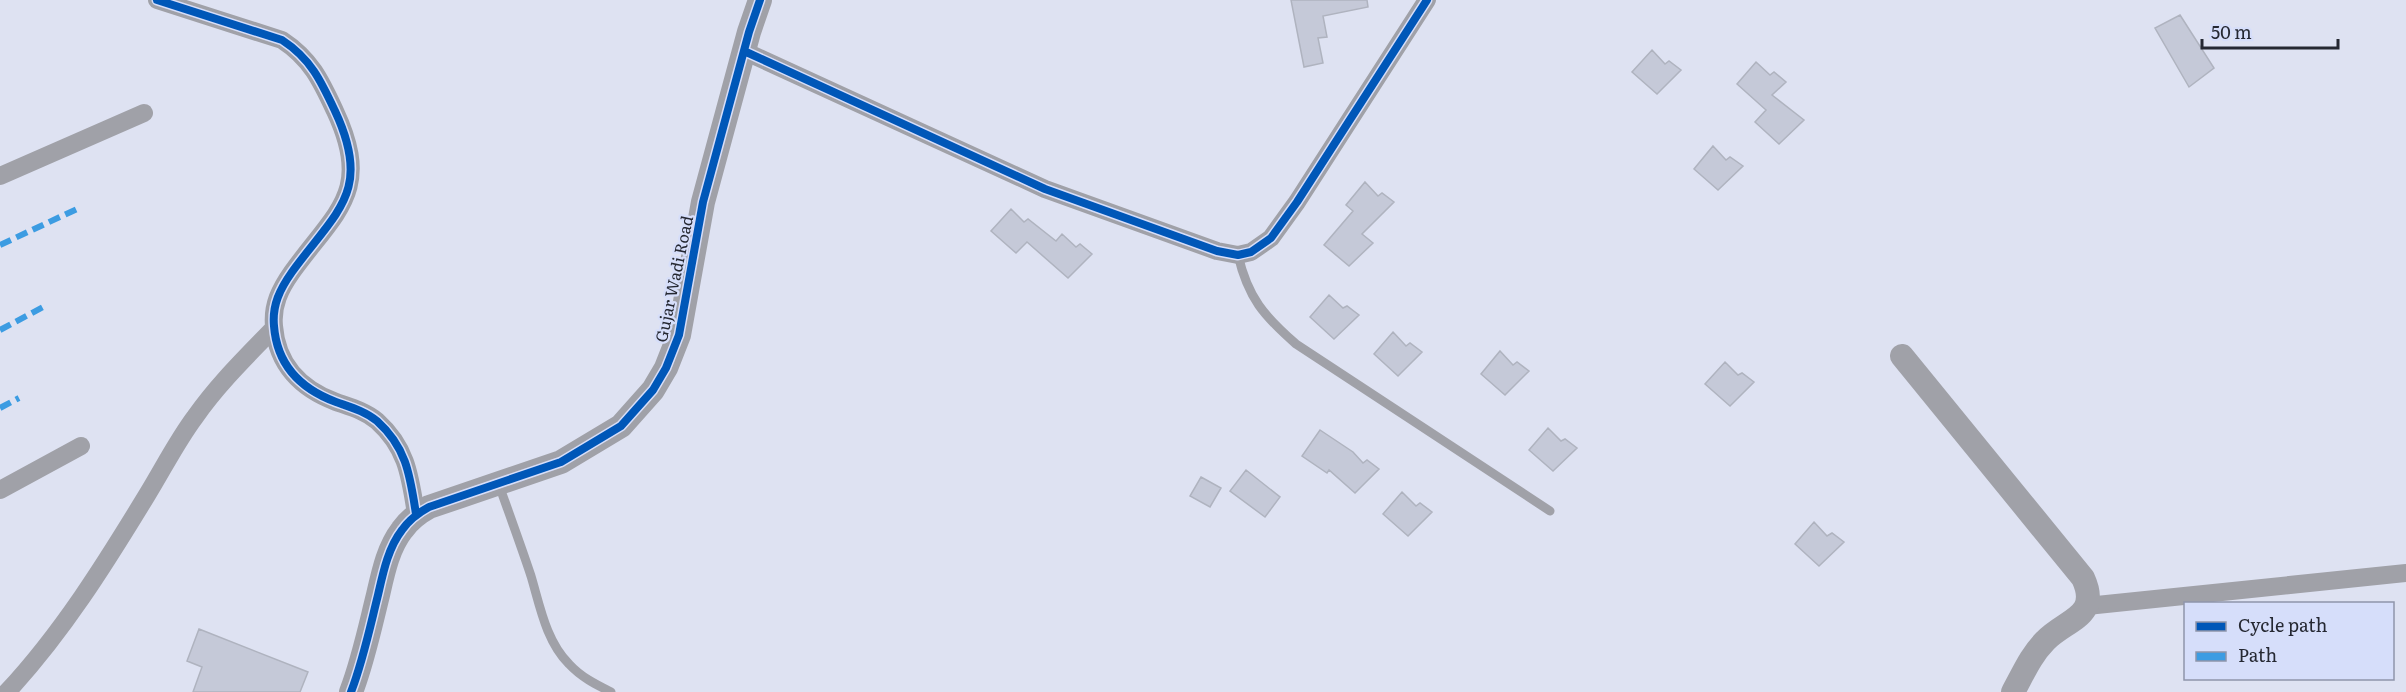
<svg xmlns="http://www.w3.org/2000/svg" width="2406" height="692" viewBox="0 0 2406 692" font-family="Literata,serif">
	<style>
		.building { fill: #c5c9d8; stroke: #afb3bf; stroke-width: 1.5 }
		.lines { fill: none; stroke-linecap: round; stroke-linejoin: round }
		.service { stroke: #a0a1a8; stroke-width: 9 }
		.minor { stroke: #a0a1a8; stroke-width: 18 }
		.tertiary { stroke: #a0a1a8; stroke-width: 24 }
		.quiet { stroke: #3c9ce2; stroke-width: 6; stroke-dasharray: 12 6; stroke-linecap: butt }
		.cycleway-casing { stroke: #d6defa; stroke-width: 11 }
		.cycleway { stroke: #0057b8; stroke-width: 8 }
		.labels { text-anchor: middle; stroke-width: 4.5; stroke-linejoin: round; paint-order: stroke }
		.street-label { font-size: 16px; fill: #252832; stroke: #d6defa }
	</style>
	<rect width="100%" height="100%" fill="#dee2f2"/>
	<!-- building -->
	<path class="building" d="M1291 0H1367L1368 7 1323 16 1327 37 1318 38 1323 63 1304 67Z
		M2180 15 2214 68 2189 87 2155 28Z
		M1652 50 1665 64 1669 61 1681 70 1657 94 1632 72Z
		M1756 62 1770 75 1774 72 1786 82 1772 95 1804 120 1779 144 1755 122 1766 110 1737 84Z
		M1713 146 1726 160 1730 157 1743 166 1718 190 1694 169Z
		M1365 182 1378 196 1382 193 1394 202 1362 234 1373 243 1349 266 1324 245 1353 211 1346 205Z
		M1011 209 1024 222 1028 219 1056 241 1062 234 1076 247 1080 244 1092 254 1068 278 1027 242 1016 253 991 231Z
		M1329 295 1343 308 1347 306 1359 315 1334 339 1310 317Z
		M1393 332 1406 346 1410 343 1422 352 1398 376 1374 354Z
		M1500 351 1513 365 1517 362 1529 371 1505 395 1481 374Z
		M1725 362 1738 375 1742 373 1754 382 1730 406 1705 384Z
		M1548 428 1561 441 1565 439 1577 448 1553 471 1529 450Z
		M1320 430 1353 452 1363 463 1367 460 1379 469 1355 493 1329 470 1327 473 1302 456Z
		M1246 470 1280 497 1265 517 1230 491Z
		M1201 477 1221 488 1210 507 1190 496Z
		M1402 492 1416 506 1420 503 1432 512 1408 536 1383 514Z
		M1814 522 1827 536 1832 533 1844 542 1819 566 1795 544Z
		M199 629 308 672 300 692H193L202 667 187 661Z"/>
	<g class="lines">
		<!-- service -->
		<path class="service" d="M1238 255C1248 298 1264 316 1296 344L1550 511
			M499 485C510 516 521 546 531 576 540 606 546 641 569 664 581 677 595 684 611 692"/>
		<!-- minor -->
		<path class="minor" d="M157 0 282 40C311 59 321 81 335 111 373 192 336 211 292 272 280 289 272 305 274 326 277 365 301 389 336 402 350 407 365 411 377 421 407 448 410 476 416 514
			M744 51 1045 189 1217 251 1238 255 1251 252 1271 238 1297 202 1427 0
			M0 176 144 113
			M0 490 81 446
			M2087 606 2406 573
			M7 692C62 633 105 564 147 495 163 469 177 441 195 417 218 384 247 356 274 328"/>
		<!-- tertiary -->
		<path class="tertiary" d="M1902 356 2083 578C2101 617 2066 619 2045 641 2031 655 2023 674 2013 692
			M351 692C363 661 370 627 378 595 383 573 388 548 402 530 409 520 418 513 429 507L561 462 621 426 653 390 666 368 679 335 703 202 749 32 760 0"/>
		<!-- quiet -->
		<path class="quiet" d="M0 245 77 209
			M0 330 47 305
			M0 408 19 398"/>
		<defs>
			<path id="cycleway" d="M157 0 282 40C311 59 321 81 335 111 373 192 336 211 292 272 280 289 272 305 274 326 277 365 301 389 336 402 350 407 365 411 377 421 407 448 410 476 416 514
				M744 51 1045 189 1217 251 1238 255 1251 252 1271 238 1297 202 1427 0
				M351 692C363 661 370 627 378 595 383 573 388 548 402 530 409 520 418 513 429 507L561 462 621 426 653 390 666 368 679 335 703 202 749 32 760 0"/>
		</defs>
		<!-- cycleway casing -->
		<use href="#cycleway" class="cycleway-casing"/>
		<!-- cycleway -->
		<use href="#cycleway" class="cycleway"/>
	</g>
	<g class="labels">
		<!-- street labels -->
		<g class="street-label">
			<text transform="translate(674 279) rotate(-78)" y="6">Gujar Wadi Road</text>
		</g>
	</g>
	<!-- legend -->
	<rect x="2184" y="602" width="210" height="78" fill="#d6defa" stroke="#8f95aa" stroke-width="1.5"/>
	<rect x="2196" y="622" width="30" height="9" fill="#0057b8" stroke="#8f95aa" stroke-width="1.5"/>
	<text x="2238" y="632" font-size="18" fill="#252832">Cycle path</text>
	<rect x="2196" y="652" width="30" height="9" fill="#3c9ce2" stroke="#8f95aa" stroke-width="1.5"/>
	<text x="2238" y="662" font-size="18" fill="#252832">Path</text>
	<!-- scale -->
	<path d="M2202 39v9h136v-9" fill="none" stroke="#252832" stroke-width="3"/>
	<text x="2211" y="39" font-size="18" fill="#252832" stroke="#d6defa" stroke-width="4.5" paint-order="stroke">50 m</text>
</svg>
